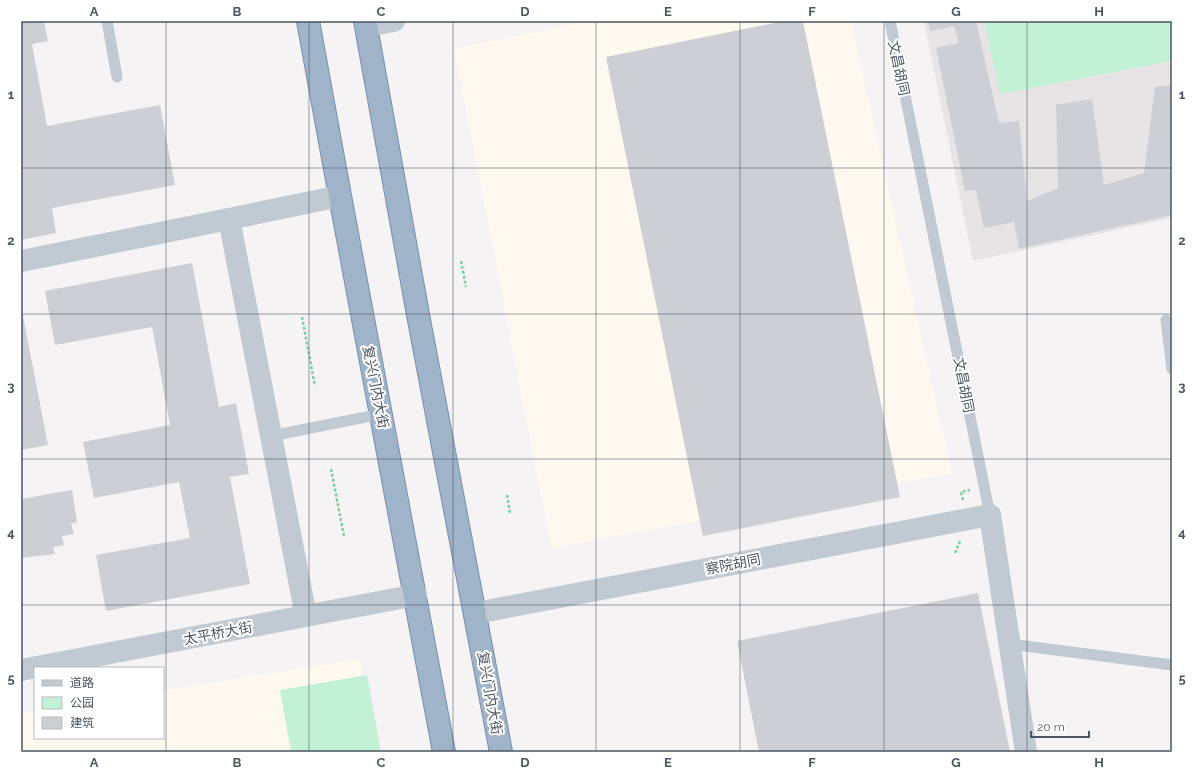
<svg xmlns="http://www.w3.org/2000/svg" width="1193" height="773" viewBox="0 0 1193 773" font-family="Raleway,'Noto Sans SC',sans-serif">
	<style>
		.commercial { fill: #fdf9ef }
		.education { fill: #e6e4e5 }
		.green { fill: #c3f1d5 }
		.building { fill: #cdcfd5 }
		.lines { fill: none; stroke-linecap: round; stroke-linejoin: round }
		.trunk-casing { stroke: #7690ad; stroke-width: 24 }
		.path { stroke: #7ad0a6; stroke-width: 2.5; stroke-dasharray: 3 2; stroke-linecap: butt }
		.service { stroke: #c1cad2; stroke-width: 11 }
		.minor { stroke: #c1cad2; stroke-width: 22 }
		.tertiary { stroke: #c1cad2; stroke-width: 22 }
		.trunk { stroke: #9fb4c9; stroke-width: 22 }
		.grid { fill: none; stroke: #4a5661; stroke-width: 1; stroke-opacity: 0.55 }
		.labels { text-anchor: middle; stroke-width: 4; stroke-linejoin: round; paint-order: stroke }
		.street-label { font-size: 14px; fill: #4a5661; stroke: #fff }
		.neatline { fill: none; stroke: #4a5661; stroke-width: 1.5 }
		.grid-label { font-size: 13px; text-anchor: middle; font-weight: bold; fill: #4a5661 }
	</style>
	<rect width="100%" height="100%" fill="#f5f3f3"/>
	<!-- commercial -->
	<path class="commercial" d="M591 21H851L952 473 551 548 454 49Z
		M360 659 380 752H21V713L35 711V738H163V691Z"/>
	<!-- education -->
	<path class="education" d="M924 21H1172V218L973 261Z"/>
	<!-- green -->
	<path class="green" d="M984 21H1172V61L1000 94Z
		M367 675 381 752H291L280 690Z"/>
	<!-- building -->
	<path class="building" d="M21 21H44L48 41 32 44 47 126 160 105 175 185 52 208 56 233 21 240Z
		M784 21H803L900 497 703 536 606 57Z
		M928 21H976L999 123 1019 121 1027 201 1058 188 1056 105 1092 99 1104 185 1144 173 1155 87 1172 85V215L1019 249 1014 222 984 228 976 190 965 191 936 48 959 43 954 26 930 31Z
		M192 263 219 407 236 403 249 474 230 477 250 584 106 611 96 555 190 538 179 482 94 498 83 442 170 425 152 327 55 345 45 291Z
		M21 306 48 445 21 450Z
		M72 490 77 522 71 524 74 534 62 536 64 545 53 547 55 554 21 558V499Z
		M978 593 1010 752H759L737 641Z"/>
	<g class="lines">
		<defs>
			<path id="trunk" d="M308 21 340 196 444 752
				M365 21 419 320 501 752"/>
		</defs>
		<!-- trunk casing -->
		<use href="#trunk" class="trunk-casing"/>
		<!-- path -->
		<path class="path" d="M461 261 466 287
			M302 317 315 386
			M331 469 344 536
			M507 495 510 513
			M963 500 961 492 970 490
			M955 553 960 541"/>
		<!-- service -->
		<path class="service" d="M107 21 117 77
			M890 21 990 515
			M1166 320 1172 369
			M271 436 381 414
			M1009 644 1172 665"/>
		<!-- minor -->
		<path class="minor" d="M366 26 394 21
			M229 219 306 616
			M21 261 229 219 340 196
			M476 613 990 515
			M21 670 416 595"/>
		<!-- tertiary -->
		<path class="tertiary" d="M990 515 1026 752"/>
		<!-- trunk -->
		<use href="#trunk" class="trunk"/>
	</g>
	<!-- grid -->
	<path class="grid" d="M166 21V752M309 21V752M453 21V752M596 21V752M740 21V752M884 21V752M1027 21V752M21 168H1172M21 314H1172M21 459H1172M21 605H1172"/>
	<g class="labels">
		<!-- street labels -->
		<g class="street-label">
			<text transform="translate(899 68) rotate(78)" y="5">文昌胡同</text>
			<text transform="translate(964 385) rotate(79)" y="5">文昌胡同</text>
			<text transform="translate(376 387) rotate(79)" y="5">复兴门内大街</text>
			<text transform="translate(733 564) rotate(-11)" y="5">察院胡同</text>
			<text transform="translate(218 633) rotate(-11)" y="5">太平桥大街</text>
			<text transform="translate(490 693) rotate(80)" y="5">复兴门内大街</text>
		</g>
	</g>
	<!-- border -->
	<rect width="1193" height="773" fill="none" stroke="#ffffff" stroke-width="44"/>
	<!-- legend -->
	<rect x="34" y="667" width="130" height="72" fill="#ffffff" stroke="#b7bbc0"/>
	<rect x="42" y="680" width="20" height="6" fill="#c1cad2" stroke="#b7bbc0"/>
	<text x="70" y="687" font-size="12" fill="#4a5661">道路</text>
	<rect x="42" y="697" width="20" height="12" fill="#c3f1d5" stroke="#b7bbc0"/>
	<text x="70" y="707" font-size="12" fill="#4a5661">公园</text>
	<rect x="42" y="717" width="20" height="12" fill="#cdcfd5" stroke="#b7bbc0"/>
	<text x="70" y="727" font-size="12" fill="#4a5661">建筑</text>
	<!-- scale -->
	<path d="M1031 731v6h58v-6" fill="none" stroke="#4a5661" stroke-width="2"/>
	<text x="1037" y="731" font-size="12" fill="#4a5661" stroke="#ffffff" stroke-width="3" paint-order="stroke">20 m</text>
	<rect x="22" y="22" width="1149" height="729" class="neatline"/>
	<g class="grid-label">
		<text x="94" y="16">A</text>
		<text x="237" y="16">B</text>
		<text x="381" y="16">C</text>
		<text x="525" y="16">D</text>
		<text x="668" y="16">E</text>
		<text x="812" y="16">F</text>
		<text x="956" y="16">G</text>
		<text x="1099" y="16">H</text>
		<text x="11" y="99">1</text>
		<text x="1182" y="99">1</text>
		<text x="11" y="245">2</text>
		<text x="1182" y="245">2</text>
		<text x="11" y="391">3</text>
		<text x="1182" y="391">3</text>
		<text x="11" y="537">4</text>
		<text x="1182" y="537">4</text>
		<text x="11" y="683">5</text>
		<text x="1182" y="683">5</text>
		<text x="94" y="767">A</text>
		<text x="237" y="767">B</text>
		<text x="381" y="767">C</text>
		<text x="525" y="767">D</text>
		<text x="668" y="767">E</text>
		<text x="812" y="767">F</text>
		<text x="956" y="767">G</text>
		<text x="1099" y="767">H</text>
	</g>
</svg>
